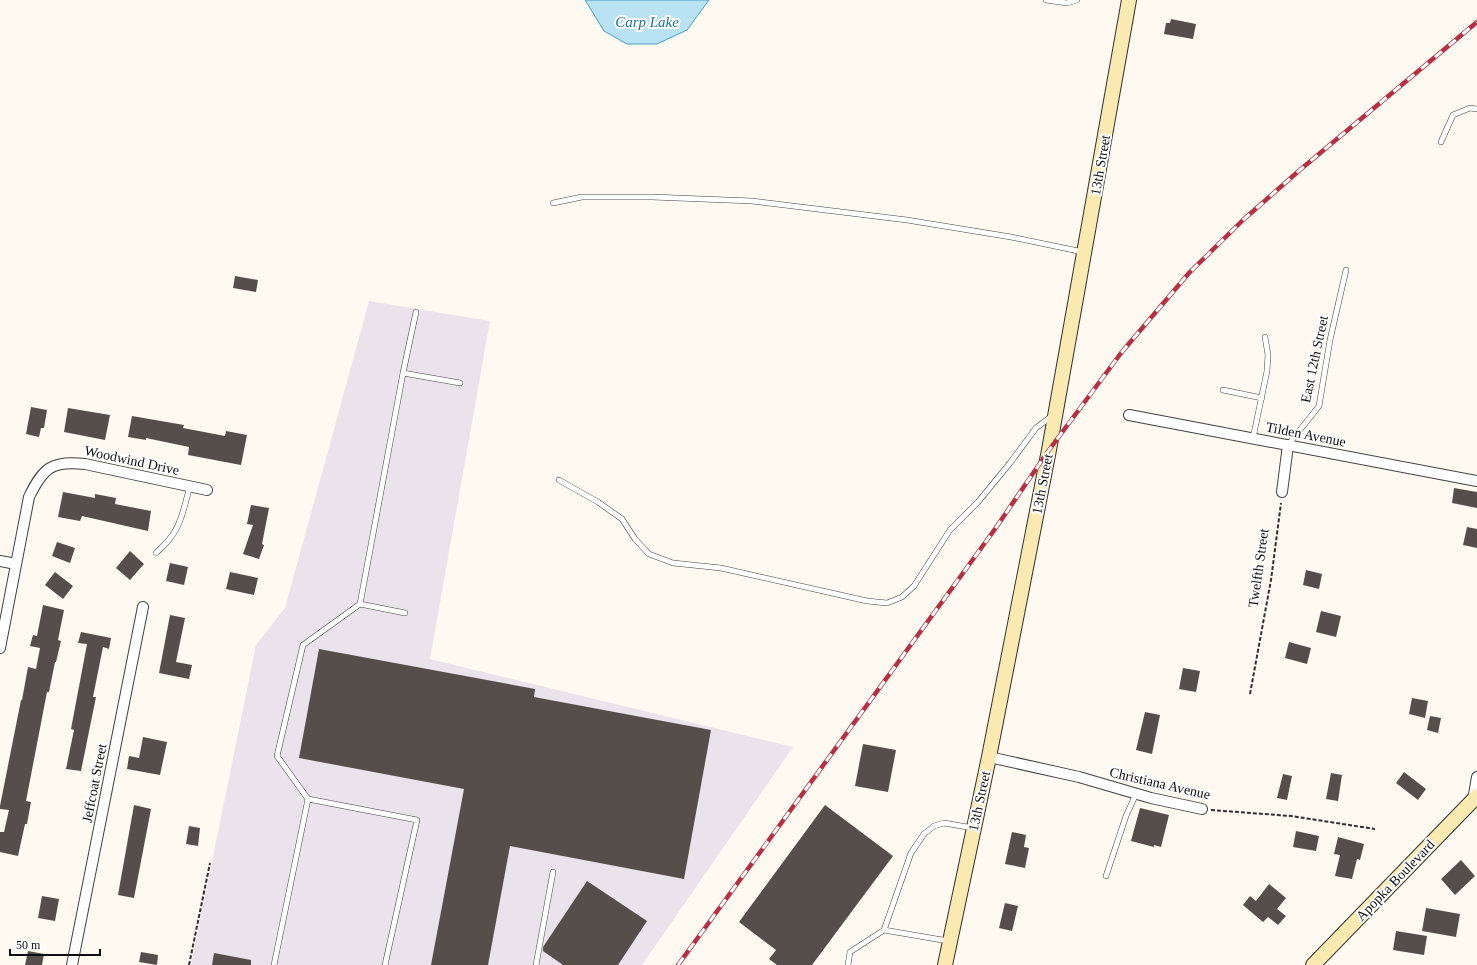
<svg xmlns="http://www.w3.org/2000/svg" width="1477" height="965" viewBox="0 0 1477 965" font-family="Georgia,serif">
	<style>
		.industrial { fill: #eae3ec }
		.water { fill: #b9e3f2; stroke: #44a0c4 }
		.building { fill: #564e4b }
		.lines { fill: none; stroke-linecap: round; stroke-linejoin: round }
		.lane-casing { stroke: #414141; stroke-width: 6 }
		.street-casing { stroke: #414141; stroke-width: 12 }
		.secondary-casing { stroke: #303030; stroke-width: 16 }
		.path { stroke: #303030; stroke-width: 2; stroke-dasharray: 4 2; stroke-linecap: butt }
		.lane { stroke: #fff; stroke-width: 5 }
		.street { stroke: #fff; stroke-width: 10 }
		.secondary { stroke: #fae9b0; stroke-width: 14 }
		.rail-casing { stroke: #b62f45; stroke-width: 4.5 }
		.rail { stroke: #fff; stroke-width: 3; stroke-dasharray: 9; stroke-linecap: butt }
		.labels { text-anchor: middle; stroke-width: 4; stroke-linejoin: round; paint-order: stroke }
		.street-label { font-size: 14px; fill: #0e0e0e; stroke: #fff }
		.water-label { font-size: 15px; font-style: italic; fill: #1f7198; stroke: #fff }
	</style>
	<rect width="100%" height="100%" fill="#fefaf1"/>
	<!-- industrial -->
	<path class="industrial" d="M369 301 490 321 430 659 793 747 642 965H191L256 645 285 608Z"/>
	<!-- water -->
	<path class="water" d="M585 0H709L687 30 657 44H627L604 31Z"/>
	<!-- building -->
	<path class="building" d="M1171 19 1196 24 1193 39 1164 34 1166 23H1170Z
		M235 276 258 280 256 292 233 288Z
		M31 407 47 410 44 428H41L39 437 26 434Z
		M68 408 110 415 105 440 64 432Z
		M132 416 184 425 183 428 225 436 226 431 247 435 241 465 188 455 189 447 146 438V440L128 437Z
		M1454 488 1477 492V508L1452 503Z
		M63 492 95 498V494L116 498 115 504 151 511 148 531 82 516 80 521 58 517Z
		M251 505 269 508 262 544 264 545 259 559 243 554 253 525 247 524Z
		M1467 527 1477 529V548L1463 545Z
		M57 542 75 548 70 563 52 556Z
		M130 551 144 564 130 580 116 568Z
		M170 563 188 567 184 585 166 581Z
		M1306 570 1322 574 1319 589 1303 585Z
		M55 572 73 586 63 599 45 585Z
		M230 572 258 578 254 595 226 589Z
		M43 605 64 610 58 640 61 641 56 662H55L49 692H47L26 801 31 802 27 824H25L18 856 0 852V832H4L9 810 0 809V806L21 700H22L28 667 36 669 40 648 30 646 33 635 37 636Z
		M1321 611 1341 616 1336 637 1316 632Z
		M170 615 185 618 176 662 192 665 189 679 159 673Z
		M81 632 111 638 109 649 103 647 93 697H96L81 771 66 769 74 730 71 729 87 644 78 643Z
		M1289 642 1311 648 1307 664 1285 658Z
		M319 649 535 689 534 697 711 730 684 879 510 846 488 965H431L464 789 299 758Z
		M1183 668 1200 671 1196 692 1179 689Z
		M1412 698 1428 701 1425 718 1409 714Z
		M1145 712 1160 715 1152 754 1136 750Z
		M1430 716 1441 718 1438 733 1427 730Z
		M143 737 167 742 160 775 127 769 129 756 139 758Z
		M863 744 896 750 888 792 855 786Z
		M1404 772 1426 789 1418 800 1396 783Z
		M1331 773 1342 775 1338 801 1326 799Z
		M1283 774 1292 776 1287 800 1277 798Z
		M134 805 151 809 134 898 118 895Z
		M825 805 893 856 812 965H777L769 959 776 950 739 922Z
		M1140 808 1169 815 1161 847 1154 845V847L1131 841Z
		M189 826 200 828 198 846 186 844Z
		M1296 831 1319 836 1316 851 1293 847Z
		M1012 832 1026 835 1024 847 1029 848 1025 868 1005 864Z
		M1338 837 1364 844 1360 860 1357 859 1352 879 1335 876 1340 855 1334 854Z
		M1461 860 1475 876 1455 895 1441 879Z
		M587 881 647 921 618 965H563L543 951V947Z
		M1269 884 1286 898 1277 909 1286 916 1278 925 1268 917 1263 922 1243 905 1250 896 1256 901Z
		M42 896 59 899 55 921 38 918Z
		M1005 903 1018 906 1012 931 999 928Z
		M1426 908 1460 914 1456 937 1422 931Z
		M1396 931 1427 936 1424 955 1393 950Z
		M28 951 44 954 42 965H25Z
		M141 952 158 955 157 965 139 962Z
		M214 953 251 960V965H212Z"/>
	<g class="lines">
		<defs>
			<path id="lane" d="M1046 0 1067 3 1077 0
				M1441 142 1453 115 1470 108 1477 109
				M553 203 582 197H652L752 201 907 220 1011 237 1083 252
				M403 373 460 383
				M1223 390 1262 398
				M1253 438 1267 371 1268 355 1265 337
				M1288 445 1319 406 1330 340 1346 270
				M559 480 598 502 622 519 635 539 649 554 673 563 721 568 867 601 887 603 902 597 914 586 950 530 978 502 1010 463 1036 428 1052 416
				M156 553C161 548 167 543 171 537 182 523 185 503 190 486
				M360 604 405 613
				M308 799 417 820 385 965
				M1106 876 1126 816 1136 794
				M884 930 948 941
				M274 965 308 799 277 756 303 645 360 604 403 373 416 312
				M536 965 553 872
				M848 965 850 952 884 930 911 853 924 834 934 826 944 823 973 828"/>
			<path id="street" d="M1129 415 1477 481
				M1282 492 1288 445
				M0 561 16 564
				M0 648 29 497C43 468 52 460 85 464L207 490
				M989 757 1079 777 1151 798 1202 809
				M1473 800 1477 777
				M72 965 143 607"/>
			<path id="secondary" d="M945 965 989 757 1049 450 1129 0
				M1313 965 1477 796"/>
		</defs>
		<!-- lane casing -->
		<use href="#lane" class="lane-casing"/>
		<!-- street casing -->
		<use href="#street" class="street-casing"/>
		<!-- secondary casing -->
		<use href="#secondary" class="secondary-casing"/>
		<!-- path -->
		<path class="path" d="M1250 694 1271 580 1281 503
			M1211 810 1291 816 1375 829
			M189 965 210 863"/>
		<!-- lane -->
		<use href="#lane" class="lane"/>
		<!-- street -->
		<use href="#street" class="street"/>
		<!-- secondary -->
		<use href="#secondary" class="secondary"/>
		<defs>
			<path id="rail" d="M678 965 995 529 1049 450 1121 353 1189 273 1243 220 1301 169 1477 22"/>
		</defs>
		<!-- rail casing -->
		<use href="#rail" class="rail-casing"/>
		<!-- rail -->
		<use href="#rail" class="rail"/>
	</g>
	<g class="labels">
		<!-- street labels -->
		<g class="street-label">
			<text transform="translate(1100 165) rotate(-80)" y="5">13th Street</text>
			<text transform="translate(1314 359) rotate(-78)" y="5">East 12th Street</text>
			<text transform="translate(1306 434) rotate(11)" y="5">Tilden Avenue</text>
			<text transform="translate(132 460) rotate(12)" y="5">Woodwind Drive</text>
			<text transform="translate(1042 484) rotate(-79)" y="5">13th Street</text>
			<text transform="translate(1258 568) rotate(-82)" y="5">Twelfth Street</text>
			<text transform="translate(94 783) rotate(-79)" y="5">Jeffcoat Street</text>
			<text transform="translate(1160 783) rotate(13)" y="5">Christiana Avenue</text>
			<text transform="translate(979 801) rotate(-78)" y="5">13th Street</text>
			<text transform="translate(1395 880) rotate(-46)" y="5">Apopka Boulevard</text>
		</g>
		<!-- water labels -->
		<g class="water-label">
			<text x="647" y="27">Carp Lake</text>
		</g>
	</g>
	<!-- scale -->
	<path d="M10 949v6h90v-6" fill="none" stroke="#0e0e0e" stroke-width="2"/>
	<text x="16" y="949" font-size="12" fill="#0e0e0e" stroke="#ffffff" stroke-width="3" paint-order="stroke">50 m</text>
</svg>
